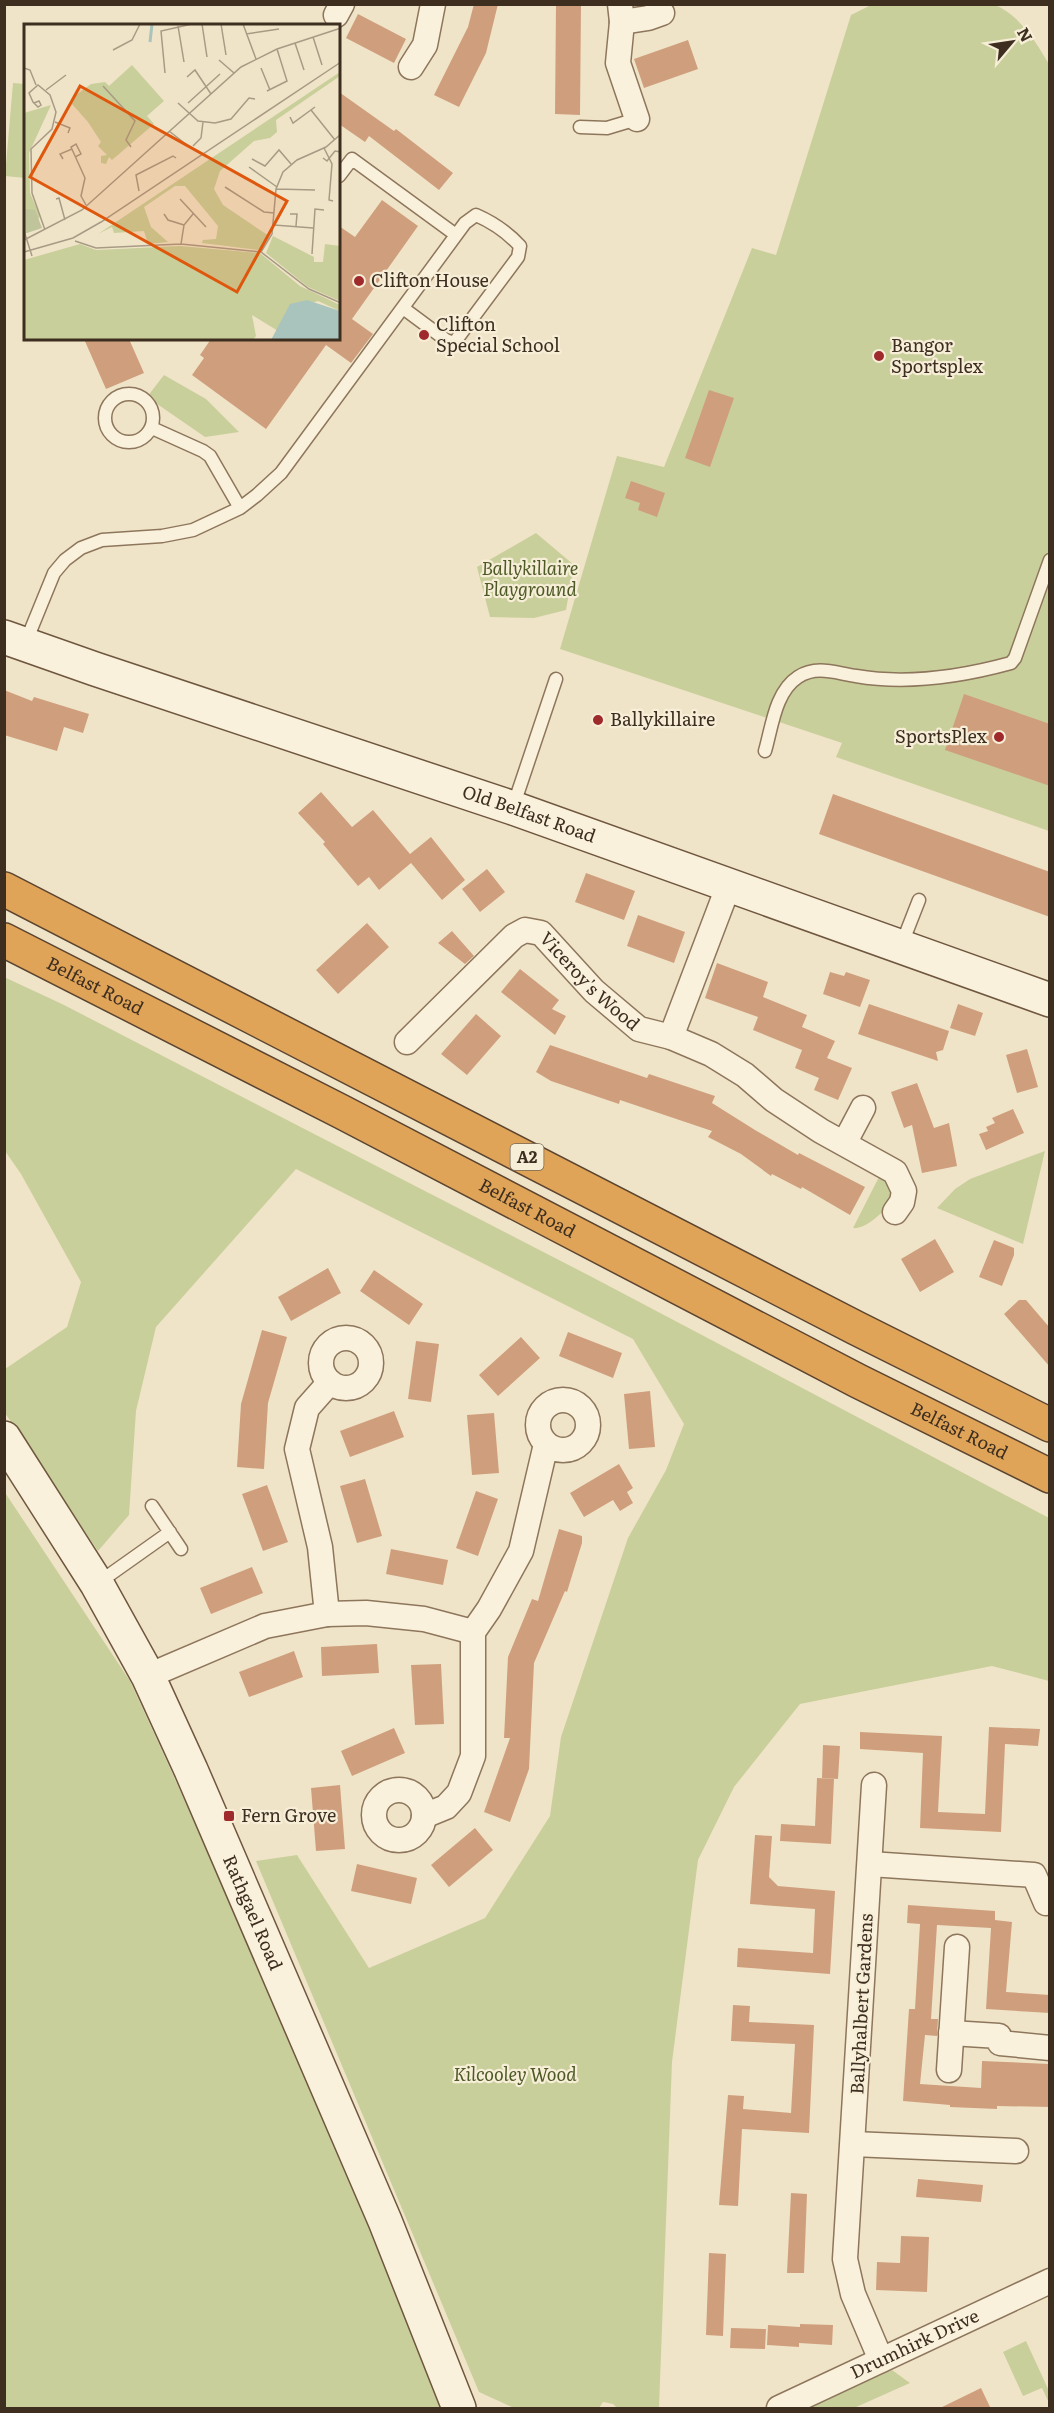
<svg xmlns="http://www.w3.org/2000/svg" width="1054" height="2413" viewBox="0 0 1054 2413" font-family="Literata,serif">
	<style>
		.green { fill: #c9cf9b }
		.building { fill: #cf9f7d }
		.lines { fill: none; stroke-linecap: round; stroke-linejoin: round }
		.lane-casing { stroke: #8d765c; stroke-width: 15 }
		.street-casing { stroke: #8d765c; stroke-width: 27 }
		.secondary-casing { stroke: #6f573f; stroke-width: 36 }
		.highway-casing { stroke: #5b4430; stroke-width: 36 }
		.lane { stroke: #faf1dc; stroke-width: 12 }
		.street { stroke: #faf1dc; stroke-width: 24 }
		.secondary { stroke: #faf1dc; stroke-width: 33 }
		.highway { stroke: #e0a458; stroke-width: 33 }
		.poi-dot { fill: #9e2a2b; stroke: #f7eed8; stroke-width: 2 }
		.labels { text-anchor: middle; stroke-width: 4.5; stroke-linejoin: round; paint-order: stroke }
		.shield { fill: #f7eed8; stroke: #756857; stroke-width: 1.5 }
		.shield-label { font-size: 16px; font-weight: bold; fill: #3d2e20 }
		.poi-label { font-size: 18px; fill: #3d2e20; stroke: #f7eed8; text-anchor: start }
		.park-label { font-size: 18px; font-style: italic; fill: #4d5a26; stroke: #f7eed8 }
		.street-label { font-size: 18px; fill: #3d2e20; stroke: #f7eed8 }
		.inset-river { fill: none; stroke: #a9c4bc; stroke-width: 3 }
		.inset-road { fill: none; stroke: #a89b85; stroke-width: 1.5 }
		.view { fill: #df570d; fill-opacity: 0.15; stroke: #df570d; stroke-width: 3 }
		.inset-edge { fill: none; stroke: #3d2e20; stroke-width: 3 }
	</style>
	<rect width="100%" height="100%" fill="#f0e4c8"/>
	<!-- green -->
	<path class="green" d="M873 4H993C1020 15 1035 41 1049 64V831L836 757 842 743 560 649 617 456 664 467 752 248 776 255 851 15Z
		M13 83 25 84V178L5 176Z
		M164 375 206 399 239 432 205 437 147 397Z
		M536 533 574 565 566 610 534 618 490 617 477 567Z
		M4 977 62 1004 590 1276 1049 1518V1681L992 1666 800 1704 734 1787 698 1860 672 2062 659 2408H617L613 2404 603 2402 599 2408H514L479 2392 256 1861 297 1855 369 1968 485 1918 550 1816 561 1737 628 1538 666 1470 684 1424 633 1339 296 1169 156 1327 136 1411 129 1515 98 1551 5 1413V1369L67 1327 81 1282 21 1174 5 1151Z
		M1045 1151 1023 1244 937 1208 955 1189 970 1179Z
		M882 1171 894 1186C893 1190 893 1196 891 1200 886 1211 865 1230 853 1228Z
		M4 1491 130 1681 380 2226 450 2408H5Z
		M1026 2341 1049 2391V2403L1042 2388 1023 2396 1003 2352Z
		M892 2370 910 2383 854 2408H811L819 2402Z"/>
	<!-- building -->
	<path class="building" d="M474 4H498L486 53 459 107 434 95 468 27Z
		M556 4H581L580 115 555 114Z
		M358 14 406 39 394 63 346 38Z
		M688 40 698 69 644 88 634 59Z
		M339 92 394 131 396 129 453 173 439 190 369 136 365 142 339 124Z
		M382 200 418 226 352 319 373 334 351 363 326 345 266 429 192 375 204 358 200 355 211 339H339V226L355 237Z
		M84 339H129L144 373 106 389Z
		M709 390 734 398 710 467 685 458Z
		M631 481 665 493 657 517 638 510 640 503 625 498Z
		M4 690 32 701 34 697 89 714 83 733 64 727 57 751 4 735Z
		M964 694 1050 724V786L945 750Z
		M321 792 352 827 373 810 410 854 431 837 465 880 442 900 411 863 379 890 369 877 358 886 323 844 325 842 298 813Z
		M833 794 1050 872V917L819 834Z
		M487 869 505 892 480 912 462 889Z
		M586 873 635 891 624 920 575 902Z
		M638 915 685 932 674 963 627 946Z
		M367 923 389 947 338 994 316 970Z
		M452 931 474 956 465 964 438 943Z
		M717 963 768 982 763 997 807 1015 802 1027 835 1041 827 1058 852 1068 838 1100 814 1090 819 1078 795 1068 802 1050 753 1030 758 1017 705 998Z
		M520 969 559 1000 552 1009 566 1016 555 1035 501 992Z
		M830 972 844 976 846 972 870 980 860 1007 823 994Z
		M869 1004 949 1031 943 1050 936 1052 938 1061 858 1034Z
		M958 1004 983 1013 975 1036 950 1028Z
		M476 1014 501 1036 467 1075 441 1054Z
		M550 1045 647 1078 649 1074 715 1096 712 1103 755 1130 798 1155 799 1153 865 1187 850 1215 802 1187 801 1189 772 1174 771 1176 741 1154 708 1137 712 1131 620 1100 619 1104 551 1081 536 1072Z
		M1027 1049 1038 1087 1017 1093 1006 1055Z
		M917 1083 934 1128 949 1123 957 1166 922 1173 912 1125 904 1128 891 1092Z
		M1013 1109 1024 1133 986 1150 979 1134 988 1131 986 1127 995 1123 992 1118Z
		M935 1239 954 1272 920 1292 901 1259Z
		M994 1240 1014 1248V1255L1002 1286 979 1277Z
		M328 1268 341 1293 291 1321 278 1297Z
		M374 1270 423 1304 409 1325 360 1291Z
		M1019 1300H1026L1050 1328V1367L1004 1314Z
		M262 1330 287 1337 268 1403 264 1469 237 1467 241 1404Z
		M568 1332 622 1353 613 1378 559 1356Z
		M521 1337 540 1358 498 1396 479 1375Z
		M416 1341 439 1344 431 1402 408 1399Z
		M650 1391 655 1447 629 1449 624 1394Z
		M394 1411 404 1437 350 1457 340 1431Z
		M494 1413 499 1473 472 1475 467 1415Z
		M619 1464 633 1488 627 1492 633 1503 620 1511 613 1500 584 1517 570 1493Z
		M365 1479 382 1536 357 1543 340 1486Z
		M267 1485 288 1542 263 1551 242 1494Z
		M476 1491 498 1499 478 1556 456 1548Z
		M559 1529 582 1536V1543L567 1592 565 1591 534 1663 529 1769 510 1822 484 1812 510 1738H504L508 1657 532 1599 538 1601Z
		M391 1549 448 1560 443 1585 386 1574Z
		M252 1567 263 1593 211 1614 200 1588Z
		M377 1644 379 1673 322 1676 321 1647Z
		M294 1651 303 1677 249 1697 239 1672Z
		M441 1664 444 1724 415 1725 411 1665Z
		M989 1727 1040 1729 1038 1746 1005 1744 1001 1832 920 1828 923 1753 860 1749V1732L942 1736 938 1812 985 1814Z
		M394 1728 405 1753 352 1776 341 1751Z
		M823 1745 840 1746 838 1779 822 1778Z
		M817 1778 834 1779 831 1844 780 1841 781 1824 815 1826Z
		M340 1785 345 1849 316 1851 311 1788Z
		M475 1828 493 1850 449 1887 431 1865Z
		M755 1835 772 1836 769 1877 778 1886 835 1891 830 1974 737 1967 738 1948 813 1953 815 1909 750 1904Z
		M357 1864 417 1878 411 1904 351 1891Z
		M908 1905 995 1911V1920L1012 1922 1006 1992 1050 1995V2013L986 2009 991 1928 937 1925 931 2019H938L937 2036 925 2035 920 2084 981 2088 982 2061 1050 2064V2107L997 2106V2109L950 2107V2105L903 2101 909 2009H915L920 1924 907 1923Z
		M733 2005 750 2006 749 2022 814 2025 809 2133 742 2129 738 2206 719 2205 728 2095 744 2096 743 2109 791 2113 795 2044 731 2041Z
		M918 2179 983 2185 981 2202 916 2197Z
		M791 2193 807 2194 804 2273H787Z
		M901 2236 929 2237 927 2292 876 2290 877 2262 900 2263Z
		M709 2253 726 2254 723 2336 706 2335Z
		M800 2324 833 2325 832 2345 799 2343V2347L767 2345 768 2325 800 2327Z
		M731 2328 766 2329 765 2349 730 2348Z
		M981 2388 991 2409H938Z"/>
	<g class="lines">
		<defs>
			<path id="lane" d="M580 127 607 128 637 119
				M339 176 352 159 456 235
				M105 418a24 24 0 1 1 48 0a24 24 0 1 1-48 0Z
				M152 428 203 451 210 456 240 508
				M25 644 54 573 65 560 81 548 102 540 162 536 193 530 240 508 257 495 281 473 465 223 476 215C492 222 508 233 520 246L518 257 454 343 446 340 403 308
				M765 751C772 727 775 692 798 677 817 665 835 673 856 676 908 685 960 677 1011 663L1015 658 1050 560
				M513 807 556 679
				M901 946 919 900
				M152 1506 181 1549
				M98 1583 170 1532"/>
			<g id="street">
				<path d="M620 4 622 22 618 63 637 119"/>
				<path d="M336 15 342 4"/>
				<path d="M622 22 648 18 662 13"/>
				<path d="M411 67 425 45 433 4"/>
				<path d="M671 1037 728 887"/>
				<path id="s1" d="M407 1042 514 936 525 930 541 933 594 991 639 1029 671 1037 711 1054 745 1075 774 1100 821 1131 895 1172 904 1191 902 1202 895 1212"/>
				<path d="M845 1142 863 1108"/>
				<circle cx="346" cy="1363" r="25"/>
				<circle cx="563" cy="1425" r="25"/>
				<path d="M327 1614 320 1547 297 1449 307 1408 330 1382"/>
				<path d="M148 1676 265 1626 327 1614 366 1613 424 1619 473 1632"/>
				<path d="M874 1785 845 2259 853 2294 881 2360"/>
				<circle cx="399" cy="1815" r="25"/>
				<path d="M424 1816 446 1807 459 1793 473 1756V1632L489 1609 521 1551 546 1444"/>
				<path d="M870 1864 1034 1875 1046 1903"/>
				<path d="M951 2033 999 2036 1000 2043 1050 2048"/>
				<path d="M949 2070 957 1947"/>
				<path d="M853 2144 1016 2151"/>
				<path id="s2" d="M779 2408 1050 2281"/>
			</g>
			<g id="secondary">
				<path id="s3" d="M4 637 95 669 513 808 1050 1000"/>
				<path id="s4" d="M4 1438 97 1584 148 1676 191 1770 385 2221 459 2408"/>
			</g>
			<g id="highway">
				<path d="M4 889 856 1328 1050 1425"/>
				<path id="s5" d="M4 940 342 1112 858 1381 1050 1476"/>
			</g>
		</defs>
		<!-- lane casing -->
		<use href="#lane" class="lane-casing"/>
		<!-- street casing -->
		<use href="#street" class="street-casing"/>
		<!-- secondary casing -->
		<use href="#secondary" class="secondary-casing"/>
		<!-- highway casing -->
		<use href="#highway" class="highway-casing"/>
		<!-- lane -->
		<use href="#lane" class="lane"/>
		<!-- street -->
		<use href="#street" class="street"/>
		<!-- secondary -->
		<use href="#secondary" class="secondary"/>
		<!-- highway -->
		<use href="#highway" class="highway"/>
	</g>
	<!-- markers -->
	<g class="poi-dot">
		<circle cx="359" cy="281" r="6"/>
		<circle cx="424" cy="335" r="6"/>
		<circle cx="879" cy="356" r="6"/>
		<circle cx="598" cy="720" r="6"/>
		<circle cx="999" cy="737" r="6"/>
		<rect x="223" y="1810" width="12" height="12" rx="3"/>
	</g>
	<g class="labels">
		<!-- shield labels -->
		<rect class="shield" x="510.5" y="1144" width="33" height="26" rx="4.5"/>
		<g class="shield-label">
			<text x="527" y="1163">A2</text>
		</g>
		<!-- poi labels -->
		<g class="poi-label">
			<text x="371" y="287">Clifton House</text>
			<text x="436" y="331">Clifton<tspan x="436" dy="21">Special School</tspan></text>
			<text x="891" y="352">Bangor<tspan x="891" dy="21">Sportsplex</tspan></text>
			<text x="610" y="726">Ballykillaire</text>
			<text x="987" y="743" text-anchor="end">SportsPlex</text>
			<text x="241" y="1822">Fern Grove</text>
		</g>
		<!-- park labels -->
		<g class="park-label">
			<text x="530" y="575">Ballykillaire<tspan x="530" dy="21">Playground</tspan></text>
			<text x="515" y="2081">Kilcooley Wood</text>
		</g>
		<!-- street labels -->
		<g class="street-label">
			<text dy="6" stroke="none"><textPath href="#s3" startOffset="554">Old Belfast Road</textPath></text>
			<text dy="6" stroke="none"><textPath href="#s1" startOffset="248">Viceroy's Wood</textPath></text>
			<text dy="6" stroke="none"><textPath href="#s5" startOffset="102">Belfast Road</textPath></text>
			<text dy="6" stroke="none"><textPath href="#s5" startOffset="588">Belfast Road</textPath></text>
			<text dy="6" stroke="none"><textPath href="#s5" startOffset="1074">Belfast Road</textPath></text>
			<text dy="6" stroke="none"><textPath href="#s4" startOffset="537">Rathgael Road</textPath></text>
			<text transform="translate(862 2004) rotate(-87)" y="6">Ballyhalbert Gardens</text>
			<text dy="6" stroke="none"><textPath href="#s2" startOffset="150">Drumhirk Drive</textPath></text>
		</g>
	</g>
	<!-- overview -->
	<g transform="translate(24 24)">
		<rect width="316" height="316" fill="#f0e4c8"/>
		<path d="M108 41 140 77 123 92 130 100 88 136 85 133 82 140 77 139V132L83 131 74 122 77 118 64 98 48 80V74L67 60 81 58 85 62ZM316 48V52L252 96 253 108 246 114 230 117 196 147 190 165 199 181 245 212 234 226 178 219 179 216 192 215 194 202 161 162H151L120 183 127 203 144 218 124 220 120 207 90 209 88 203 74 210ZM27 81 5 129 6 169 16 192 9 206 0 210V89ZM249 212 290 233V238H299L301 220 316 222V277L284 263 242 229ZM56 220 72 226 156 222 236 229 276 262 316 281V287L294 277 262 288 254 307 228 291 232 312 229 316H0V236Z" fill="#c9cf9b"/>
		<path d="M0 185 11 186 18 204 0 210Z" fill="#bfc49a"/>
		<path d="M283 276 316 287V316H247L266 280Z" fill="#a9c4bc"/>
		<path class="inset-river" d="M126 18 128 0"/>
		<path class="inset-road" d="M178 0 183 33M197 0 202 31M219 0 232 35M154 2 160 38M222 10 255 5M289 13 298 41M271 19 280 46M89 26 108 16 116 0M195 36 210 49M0 44 6 46 12 61M237 44 246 66M141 49 137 7 168 0M163 53 171 46 187 70M79 62 111 97 102 116 107 123M22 66 42 51M243 67 263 57 253 25M10 79 15 77 17 81 14 83 9 78 5 69 14 61 26 71 32 88 28 105 7 125 8 169 21 206M154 79 174 97 191 99 207 95 225 74 231 75M164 79 196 50M287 86 311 116M266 93 269 99 291 83M31 98 46 104 44 109M145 107 163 121M169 122 177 114 179 98M300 124 308 140 305 176 309 177M51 133 57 130 52 120 47 123 61 154 57 172 62 181M299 134 303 137 311 127 317 128M39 135 36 130 48 125M228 135 241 142 255 126 267 140M225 143 253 163M201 163 240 188 250 189M252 165 291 166M115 167 112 151 149 132 152 134M32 175 35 174 41 196M156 175 182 203M140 190 144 196 160 201M266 190H273L272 202M250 201 289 204M0 207 8 232M0 216 58 186 217 43 253 25 317 4M51 217 72 224 157 220 237 228 285 265 317 279M157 220 160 201 169 190M0 228 49 214 77 198 317 38M237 228 248 210 252 165 259 148 273 136 302 123 317 110M288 230 291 185 300 186"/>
		<path class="view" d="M56 62 263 177 213 268 6 153Z"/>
		<rect width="316" height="316" class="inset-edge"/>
	</g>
	<!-- border -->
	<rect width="1054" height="2413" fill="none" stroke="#3d2e20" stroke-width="12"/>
	<!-- north arrow -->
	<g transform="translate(1012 42) rotate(61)" stroke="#f7eed8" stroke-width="4.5" paint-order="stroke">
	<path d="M0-4.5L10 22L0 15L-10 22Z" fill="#3d2e20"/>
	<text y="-9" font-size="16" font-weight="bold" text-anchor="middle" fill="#3d2e20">N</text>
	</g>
</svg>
